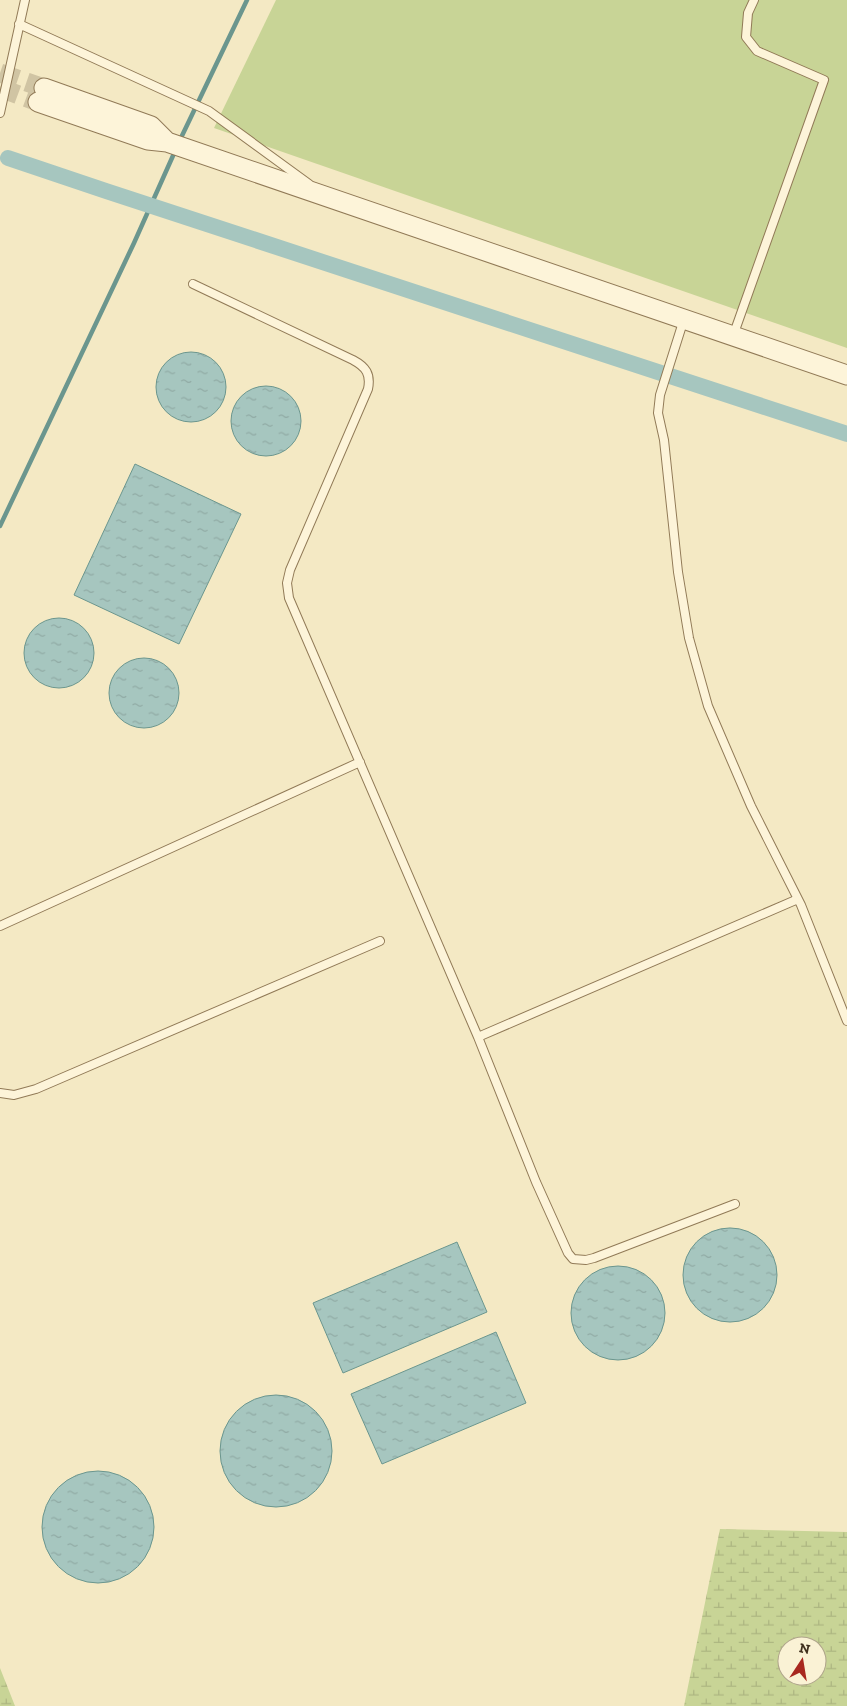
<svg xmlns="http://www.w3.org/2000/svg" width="847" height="1706" viewBox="0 0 847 1706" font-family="'Zilla Slab',serif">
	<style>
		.grass { fill: #c8d496 }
		.wetland { fill: url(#wetland-marsh); fill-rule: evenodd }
		.water { fill: url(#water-ripples); stroke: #6b968e }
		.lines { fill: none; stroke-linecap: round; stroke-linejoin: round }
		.stream { stroke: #6b968e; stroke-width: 4.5 }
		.canal { stroke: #a6c6bf; stroke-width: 16 }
		.tertiary-tunnel { stroke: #d0c4a3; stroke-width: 19; stroke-dasharray: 19 9; stroke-linecap: butt }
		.service-casing { stroke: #917a57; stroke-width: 10 }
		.tertiary-casing { stroke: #917a57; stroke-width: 21 }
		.service { stroke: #fdf4d9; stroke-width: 8 }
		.tertiary { stroke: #fdf4d9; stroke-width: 19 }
	</style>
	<defs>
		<pattern id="wetland-marsh" width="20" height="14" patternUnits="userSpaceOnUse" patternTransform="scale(1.25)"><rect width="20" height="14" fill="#c8d496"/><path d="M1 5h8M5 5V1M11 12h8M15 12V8" fill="none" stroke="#adb681"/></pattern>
		<pattern id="water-ripples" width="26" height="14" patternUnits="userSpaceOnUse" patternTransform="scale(1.25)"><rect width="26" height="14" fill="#a6c6bf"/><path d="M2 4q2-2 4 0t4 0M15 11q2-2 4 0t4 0" fill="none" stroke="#90aaa4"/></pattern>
	</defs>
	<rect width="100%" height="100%" fill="#f4e9c4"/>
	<!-- grass -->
	<path class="grass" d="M276 0H847V348L214 128Z"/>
	<!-- wetland -->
	<path class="wetland" d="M720 1529 847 1532V1706H684ZM787 1646H817V1676H787Z
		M0 1668 15 1706H0Z"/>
	<!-- water -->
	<path class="water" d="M156 387a35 35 0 1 1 70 0a35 35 0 1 1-70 0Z
		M231 421a35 35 0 1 1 70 0a35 35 0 1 1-70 0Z
		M135 464 241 514 179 644 74 595Z
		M24 653a35 35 0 1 1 70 0a35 35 0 1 1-70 0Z
		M109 693a35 35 0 1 1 70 0a35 35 0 1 1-70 0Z
		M683 1275a47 47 0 1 1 94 0a47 47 0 1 1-94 0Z
		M457 1242 487 1312 343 1373 313 1303Z
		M571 1313a47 47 0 1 1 94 0a47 47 0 1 1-94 0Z
		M496 1332 526 1403 382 1464 351 1394Z
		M220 1451a56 56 0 1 1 112 0a56 56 0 1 1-112 0Z
		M42 1527a56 56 0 1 1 112 0a56 56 0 1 1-112 0Z"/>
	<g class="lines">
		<!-- stream -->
		<path class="stream" d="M179 142 247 0
			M0 526 134 243 176 149"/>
		<!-- canal -->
		<path class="canal" d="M8 158 106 191 847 434"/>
		<!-- tertiary-tunnel -->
		<path class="tertiary-tunnel" d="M0 73 44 88
			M0 88 38 102"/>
		<defs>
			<path id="service" d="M19 24 209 111 309 184
				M0 113 25 0
				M193 284 353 360C366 367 371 374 368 389L290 570 287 583 289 598 478 1037 798 899
				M684 319 660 395 658 413 664 440 678 572 689 638 708 706 751 806 801 905 847 1021
				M733 336 824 80 757 51 746 37 748 13 754 0
				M0 926 360 762
				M478 1037 536 1182 568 1253 573 1259 586 1260 594 1258 735 1204
				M0 1093 14 1095 36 1089 380 941"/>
			<path id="tertiary" d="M44 88 151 126 167 142
				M38 102 148 140 167 142 847 375"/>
		</defs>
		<!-- service casing -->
		<use href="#service" class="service-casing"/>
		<!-- tertiary casing -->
		<use href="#tertiary" class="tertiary-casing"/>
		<!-- service -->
		<use href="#service" class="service"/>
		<!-- tertiary -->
		<use href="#tertiary" class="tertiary"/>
	</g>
	<!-- north arrow -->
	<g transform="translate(802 1661) rotate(12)"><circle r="24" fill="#faf2d5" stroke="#afa48b"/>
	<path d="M0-4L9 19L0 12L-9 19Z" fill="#a8281f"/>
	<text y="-8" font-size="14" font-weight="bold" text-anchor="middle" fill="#3f301d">N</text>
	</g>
</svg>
